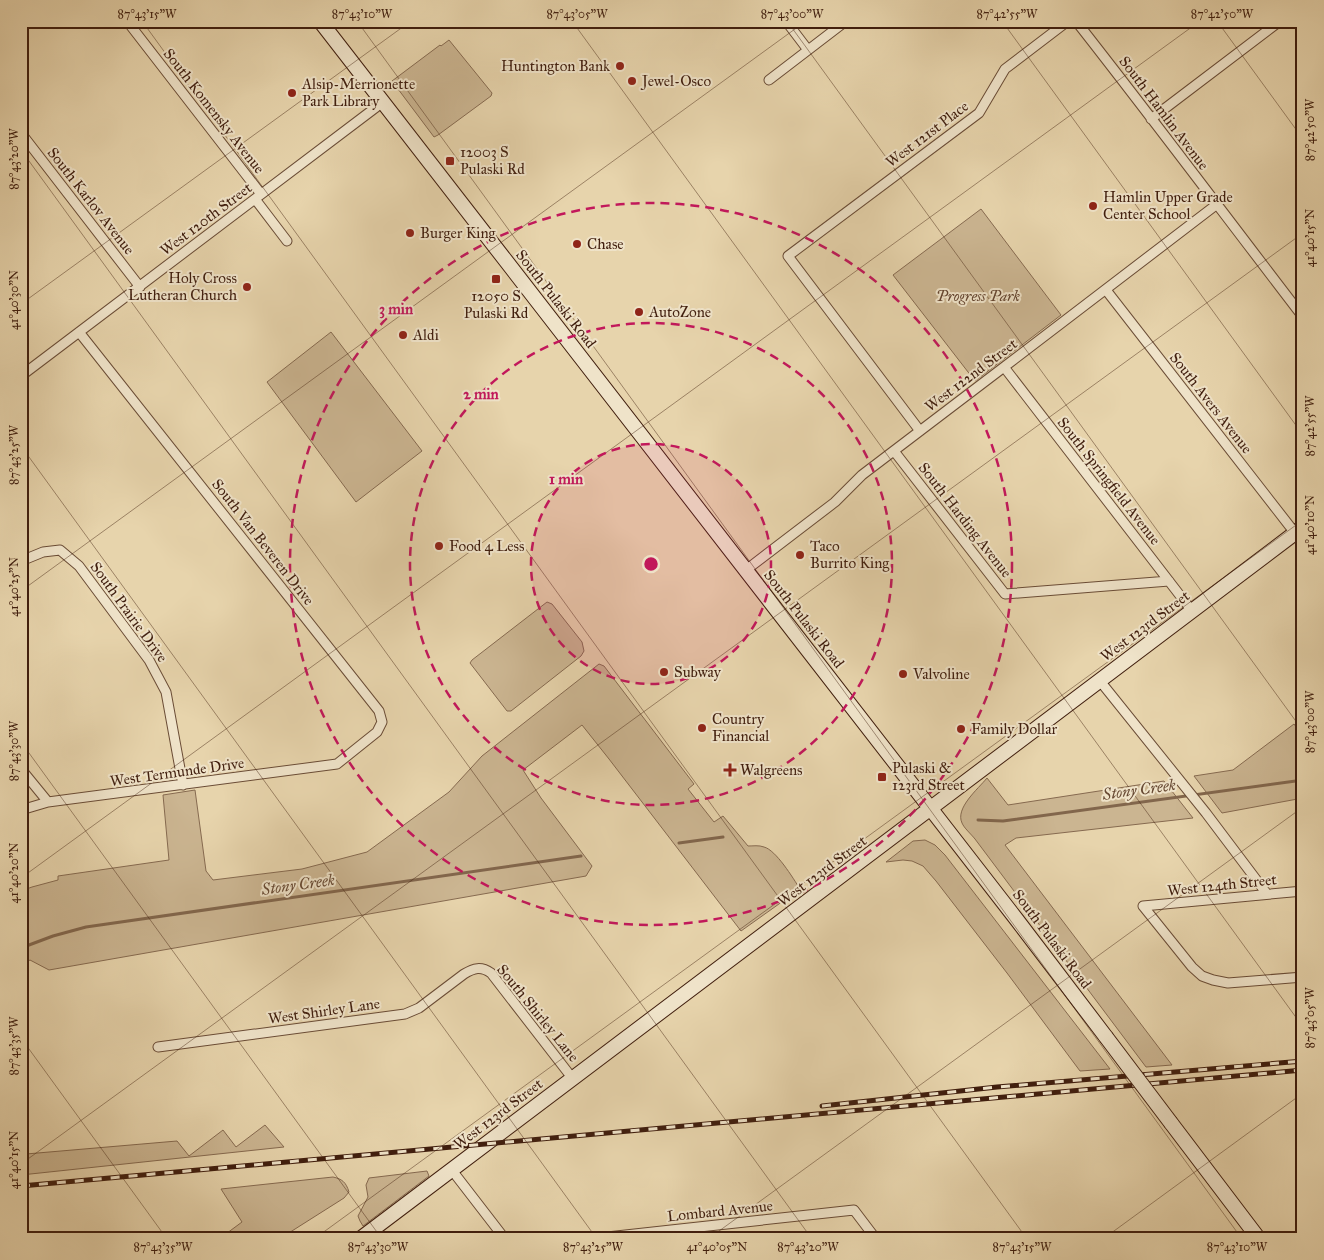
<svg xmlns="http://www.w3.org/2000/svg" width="1324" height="1260" viewBox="0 0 1324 1260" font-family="'IM FELL Great Primer',serif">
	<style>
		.green { fill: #cbb591; stroke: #866a50 }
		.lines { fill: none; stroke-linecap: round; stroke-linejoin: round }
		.stream { stroke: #82664c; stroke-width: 3 }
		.street-casing { stroke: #6a4c36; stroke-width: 11 }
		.secondary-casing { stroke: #401e0e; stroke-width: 16 }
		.street { stroke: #efe3c9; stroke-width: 9 }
		.secondary { stroke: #efe3c9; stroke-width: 14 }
		.rail-casing { stroke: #401e0e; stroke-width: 5 }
		.rail { stroke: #efe3c9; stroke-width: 3; stroke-dasharray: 9; stroke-linecap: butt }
		.secondary-bridge-casing { stroke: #401e0e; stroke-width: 16; stroke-linecap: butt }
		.secondary-bridge { stroke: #efe3c9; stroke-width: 14 }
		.ticks { fill: none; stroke: #401e0e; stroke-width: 1; stroke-opacity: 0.45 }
		.ring { fill: none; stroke: #c2185b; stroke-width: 2.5; stroke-dasharray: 9 6 }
		.poi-dot { fill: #8f2418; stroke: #efe3c9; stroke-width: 2 }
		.labels { text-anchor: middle; stroke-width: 4; stroke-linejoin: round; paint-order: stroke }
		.poi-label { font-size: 15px; fill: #401e0e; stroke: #efe3c9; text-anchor: start }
		.street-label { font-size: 15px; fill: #401e0e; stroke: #efe3c9 }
		.park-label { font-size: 15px; font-style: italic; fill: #63442f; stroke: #efe3c9 }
		.water-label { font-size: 16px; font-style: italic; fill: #664832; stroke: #efe3c9 }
		.centre { fill: #c2185b; stroke: #efe3c9; stroke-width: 2.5 }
		.ring-label { font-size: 15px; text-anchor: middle; font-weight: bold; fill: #c2185b; stroke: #efe3c9; stroke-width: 4; stroke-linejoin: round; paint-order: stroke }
		.neatline { fill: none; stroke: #401e0e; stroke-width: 2 }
		.ticks-label { font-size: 12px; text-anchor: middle; fill: #401e0e }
	</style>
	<rect width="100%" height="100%" fill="#e7d4ac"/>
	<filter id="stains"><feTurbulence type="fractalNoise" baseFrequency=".004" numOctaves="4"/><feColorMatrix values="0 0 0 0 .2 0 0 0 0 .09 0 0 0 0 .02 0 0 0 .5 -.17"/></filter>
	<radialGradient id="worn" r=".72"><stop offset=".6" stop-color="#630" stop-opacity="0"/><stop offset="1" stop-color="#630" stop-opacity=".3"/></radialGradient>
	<!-- green -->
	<path class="green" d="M449 40 492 93 491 96 438 135 434 137 392 81 440 45 441 46Z
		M981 209 1061 315 975 381 893 275Z
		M331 332 422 451 356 502 267 382Z
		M547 602 552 604 582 642 584 651 581 656 511 711H507L470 663 472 660Z
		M599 664 604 666 694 784 688 789 714 822 723 816 748 846C753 846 759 845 764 847 776 850 793 878 800 889L741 931 609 759 582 725 523 770 541 798 592 866 586 876 49 970 30 960 21 965V891L32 887 58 880V876L169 860 163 795 195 790 206 871 213 880 302 869 367 852 449 792 482 756Z
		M1294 724 1303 736V798L1222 813 1194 776 1233 770Z
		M987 778 1008 805 1164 781 1193 818 1016 838 1005 845 1172 1065 1146 1067 975 839C971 834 964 828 962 823 955 808 978 789 987 778Z
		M925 840 935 845 945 855 1110 1069 1080 1071 1007 973 936 881 923 866 912 861 903 860 886 862 913 841Z
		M265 1125 284 1147 21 1175V1155L26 1154 177 1141 189 1156 223 1130 236 1147Z
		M427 1171 429 1176 363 1226 360 1221 358 1216 368 1197 366 1185 369 1178Z
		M333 1177C342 1179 346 1182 349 1192L344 1198 284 1236 285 1239H219L242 1222 221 1189Z"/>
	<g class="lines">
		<!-- stream -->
		<path class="stream" d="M978 820 1003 821 1303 780
			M679 843 723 837
			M21 948 53 936 86 927 581 856"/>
		<defs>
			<path id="street" d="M127 21 261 194
				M786 21 808 50
				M1076 21C1153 119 1227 218 1303 317
				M769 80 846 21
				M1151 119 1280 21
				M21 133 140 287
				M255 199 287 241
				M1106 290 1295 533
				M1004 367 1192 611
				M21 376 383 102
				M920 431 788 256 979 113 1005 69 1068 21
				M894 451 1005 594 1169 581
				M21 561 43 552 60 550 79 566 149 660 166 692 183 785
				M746 570 835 502 862 475 1004 367 1216 205
				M1100 681 1206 813 1267 894
				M21 769 48 802
				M21 810 48 802 337 764 377 732 382 722 379 711 79 332
				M1143 906 1192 967 1202 976 1213 980 1228 983 1303 977
				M1143 906 1303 891
				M158 1047 405 1014 419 1008 464 974C474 968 481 966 491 973L573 1079
				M451 1169 505 1239
				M589 1239 854 1210 876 1239"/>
			<path id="secondary" d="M320 21 1017 920 1106 1037
				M1171 1123 1259 1239
				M360 1239 1303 527"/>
		</defs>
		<!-- street casing -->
		<use href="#street" class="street-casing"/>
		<!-- secondary casing -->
		<use href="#secondary" class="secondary-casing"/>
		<!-- street -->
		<use href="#street" class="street"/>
		<!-- secondary -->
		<use href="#secondary" class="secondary"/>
		<defs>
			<path id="rail" d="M822 1106 997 1087 1303 1061
				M21 1186 1303 1070"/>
		</defs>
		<!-- rail casing -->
		<use href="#rail" class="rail-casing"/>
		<!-- rail -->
		<use href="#rail" class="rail"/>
		<defs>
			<path id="secondary-bridge" d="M1106 1037 1171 1123"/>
		</defs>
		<!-- secondary-bridge casing -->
		<use href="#secondary-bridge" class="secondary-bridge-casing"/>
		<!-- secondary-bridge -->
		<use href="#secondary-bridge" class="secondary-bridge"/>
	</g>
	<!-- ticks -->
	<path class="ticks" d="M142 21 1027 1239M357 21 1242 1239M572 21 1303 1027M787 21 1303 731M1002 21 1303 435M1217 21 1303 139M21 150 812 1239M21 304 411 21M21 446 597 1239M21 591 806 21M21 742 382 1239M21 878 1200 21M21 1038 167 1239M21 1164 1303 233M314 1239 1303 520M708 1239 1303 807M1103 1239 1303 1093"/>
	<!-- distance rings -->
	<circle cx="651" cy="564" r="120" fill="#c2185b" fill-opacity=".12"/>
	<g class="ring">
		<circle cx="651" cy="564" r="120"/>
		<circle cx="651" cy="564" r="241"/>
		<circle cx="651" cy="564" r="361"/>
	</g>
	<!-- markers -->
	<g class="poi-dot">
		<circle cx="620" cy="66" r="5"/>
		<circle cx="632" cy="81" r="5"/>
		<circle cx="292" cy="93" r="5"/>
		<rect x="445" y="156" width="10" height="10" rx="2.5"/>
		<circle cx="1093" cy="206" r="5"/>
		<circle cx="410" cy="233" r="5"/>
		<circle cx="577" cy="244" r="5"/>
		<rect x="491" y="274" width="10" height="10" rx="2.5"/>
		<circle cx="247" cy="287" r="5"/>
		<circle cx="639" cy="312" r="5"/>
		<circle cx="403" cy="335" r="5"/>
		<circle cx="439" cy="546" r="5"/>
		<circle cx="800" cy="555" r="5"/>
		<circle cx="664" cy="672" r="5"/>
		<circle cx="903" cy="674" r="5"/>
		<circle cx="702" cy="728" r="5"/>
		<circle cx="961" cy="729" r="5"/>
		<path d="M727.5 762.5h5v5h5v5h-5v5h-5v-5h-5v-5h5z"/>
		<rect x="877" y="772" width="10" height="10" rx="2.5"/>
	</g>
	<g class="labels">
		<!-- poi labels -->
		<g class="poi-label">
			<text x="610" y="71" text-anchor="end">Huntington Bank</text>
			<text x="642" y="86">Jewel-Osco</text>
			<text x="302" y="89">Alsip-Merrionette<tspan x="302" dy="17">Park Library</tspan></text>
			<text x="460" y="157">12003 S<tspan x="460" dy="17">Pulaski Rd</tspan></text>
			<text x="1103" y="202">Hamlin Upper Grade<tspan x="1103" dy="17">Center School</tspan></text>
			<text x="420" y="238">Burger King</text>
			<text x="587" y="249">Chase</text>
			<text x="237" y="283" text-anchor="end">Holy Cross<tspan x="237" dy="17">Lutheran Church</tspan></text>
			<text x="496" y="301" text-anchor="middle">12050 S<tspan x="496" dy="17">Pulaski Rd</tspan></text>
			<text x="649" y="317">AutoZone</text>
			<text x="413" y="340">Aldi</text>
			<text x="449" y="551">Food 4 Less</text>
			<text x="810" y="551">Taco<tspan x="810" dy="17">Burrito King</tspan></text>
			<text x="674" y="677">Subway</text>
			<text x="913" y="679">Valvoline</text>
			<text x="712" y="724">Country<tspan x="712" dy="17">Financial</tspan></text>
			<text x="971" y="734">Family Dollar</text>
			<text x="892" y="773">Pulaski &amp;<tspan x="892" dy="17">123rd Street</tspan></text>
			<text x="740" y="775">Walgreens</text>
		</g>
		<!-- street labels -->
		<g class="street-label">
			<text transform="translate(214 111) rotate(52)" y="5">South Komensky Avenue</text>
			<text transform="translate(1164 113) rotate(53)" y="5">South Hamlin Avenue</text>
			<text transform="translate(927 134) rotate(-37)" y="5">West 121st Place</text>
			<text transform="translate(91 201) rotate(52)" y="5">South Karlov Avenue</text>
			<text transform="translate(206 219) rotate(-37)" y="5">West 120th Street</text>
			<text transform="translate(556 299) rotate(52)" y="5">South Pulaski Road</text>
			<text transform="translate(971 375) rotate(-37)" y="5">West 122nd Street</text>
			<text transform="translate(1211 403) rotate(52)" y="5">South Avers Avenue</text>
			<text transform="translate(1109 481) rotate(52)" y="5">South Springfield Avenue</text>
			<text transform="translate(965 520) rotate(52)" y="5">South Harding Avenue</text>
			<text transform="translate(263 542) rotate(52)" y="5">South Van Beveren Drive</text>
			<text transform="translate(129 612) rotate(54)" y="5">South Prairie Drive</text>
			<text transform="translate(804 619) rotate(52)" y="5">South Pulaski Road</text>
			<text transform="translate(1145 626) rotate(-37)" y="5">West 123rd Street</text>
			<text transform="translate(177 772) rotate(-8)" y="5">West Termunde Drive</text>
			<text transform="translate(822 871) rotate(-37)" y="5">West 123rd Street</text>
			<text transform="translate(1222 885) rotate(-6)" y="5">West 124th Street</text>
			<text transform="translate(1052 939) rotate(53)" y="5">South Pulaski Road</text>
			<text transform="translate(324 1011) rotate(-8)" y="5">West Shirley Lane</text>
			<text transform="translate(538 1013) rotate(51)" y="5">South Shirley Lane</text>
			<text transform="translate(498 1114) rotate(-37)" y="5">West 123rd Street</text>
			<text transform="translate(720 1211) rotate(-6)" y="5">Lombard Avenue</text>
		</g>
		<!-- park labels -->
		<g class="park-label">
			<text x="978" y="301">Progress Park</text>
		</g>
		<!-- water labels -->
		<g class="water-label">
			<text transform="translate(1139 789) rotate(-8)" y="6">Stony Creek</text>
			<text transform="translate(298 884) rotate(-8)" y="6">Stony Creek</text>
		</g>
	</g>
	<circle cx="651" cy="564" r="8" class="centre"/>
	<g class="ring-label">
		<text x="396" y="314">3 min</text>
		<text x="481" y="399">2 min</text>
		<text x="566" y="484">1 min</text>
	</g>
	<!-- margin -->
	<rect width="1324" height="1260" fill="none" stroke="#e7d4ac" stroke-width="55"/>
	<rect x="28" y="28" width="1268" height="1204" class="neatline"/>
	<g class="ticks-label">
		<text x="147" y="18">87°43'15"W</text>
		<text x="362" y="18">87°43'10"W</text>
		<text x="577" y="18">87°43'05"W</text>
		<text x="792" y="18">87°43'00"W</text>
		<text x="1007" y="18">87°42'55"W</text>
		<text x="1222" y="18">87°42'50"W</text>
		<text transform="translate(1310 130) rotate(-90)" y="4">87°42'50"W</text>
		<text transform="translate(14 159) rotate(-90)" y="4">87°43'20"W</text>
		<text transform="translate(1310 238) rotate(-90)" y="4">41°40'15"N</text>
		<text transform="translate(14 300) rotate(-90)" y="4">41°40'30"N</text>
		<text transform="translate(1310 426) rotate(-90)" y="4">87°42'55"W</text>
		<text transform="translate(14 455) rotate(-90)" y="4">87°43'25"W</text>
		<text transform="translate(1310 525) rotate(-90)" y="4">41°40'10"N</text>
		<text transform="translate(14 587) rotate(-90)" y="4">41°40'25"N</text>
		<text transform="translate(1310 722) rotate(-90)" y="4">87°43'00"W</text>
		<text transform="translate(14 751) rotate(-90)" y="4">87°43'30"W</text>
		<text transform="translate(14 873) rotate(-90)" y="4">41°40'20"N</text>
		<text transform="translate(1310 1018) rotate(-90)" y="4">87°43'05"W</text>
		<text transform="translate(14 1046) rotate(-90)" y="4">87°43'35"W</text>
		<text transform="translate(14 1160) rotate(-90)" y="4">41°40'15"N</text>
		<text x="163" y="1251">87°43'35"W</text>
		<text x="378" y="1251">87°43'30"W</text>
		<text x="593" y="1251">87°43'25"W</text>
		<text x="717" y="1251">41°40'05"N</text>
		<text x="808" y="1251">87°43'20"W</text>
		<text x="1022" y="1251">87°43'15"W</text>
		<text x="1237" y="1251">87°43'10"W</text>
	</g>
	<rect width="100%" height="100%" filter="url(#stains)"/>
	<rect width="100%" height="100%" fill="url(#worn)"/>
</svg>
